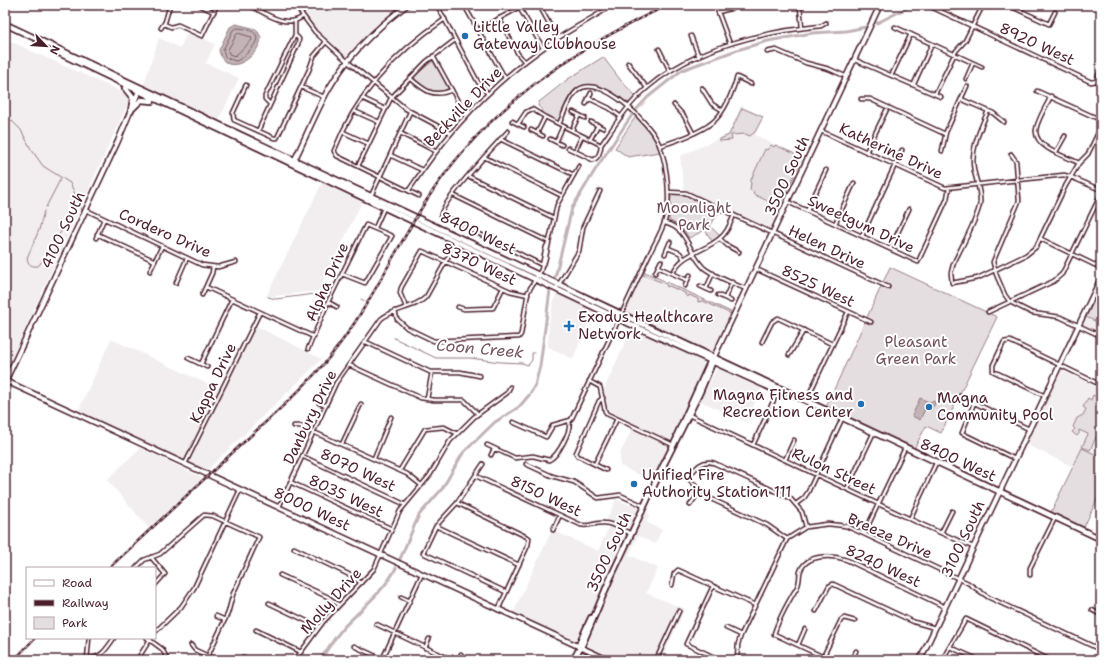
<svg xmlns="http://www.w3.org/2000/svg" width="1106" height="665" viewBox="0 0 1106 665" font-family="'Shantell Sans',sans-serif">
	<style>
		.built { fill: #f2eeef }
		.green { fill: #e5dee0; stroke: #987e86 }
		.water { fill: #c1b3b6; stroke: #91787e }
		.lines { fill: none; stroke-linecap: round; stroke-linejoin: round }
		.shore { stroke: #7a5a63; stroke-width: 1 }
		.stream { stroke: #91787e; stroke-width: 1 }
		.canal { stroke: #c1b3b6; stroke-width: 3 }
		.street-casing { stroke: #4a1f2b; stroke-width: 5.5 }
		.secondary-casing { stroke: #4a1f2b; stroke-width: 7 }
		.primary-casing { stroke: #4a1f2b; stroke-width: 8 }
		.street { stroke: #fff; stroke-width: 2.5 }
		.secondary { stroke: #fff; stroke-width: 4 }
		.primary { stroke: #fff; stroke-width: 4.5 }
		.rail-casing { stroke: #4a1f2b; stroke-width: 2.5 }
		.rail { stroke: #fff; stroke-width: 1; stroke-dasharray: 3; stroke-linecap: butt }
		.poi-dot { fill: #1f6fb2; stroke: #fff; stroke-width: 1.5 }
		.labels { text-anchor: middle; stroke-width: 4; stroke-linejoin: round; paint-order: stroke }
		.poi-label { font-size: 15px; fill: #4a1f2b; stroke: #fff; text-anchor: start }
		.street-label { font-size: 15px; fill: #4a1f2b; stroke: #fff }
		.park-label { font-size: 15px; fill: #714f58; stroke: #fff }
		.water-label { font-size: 16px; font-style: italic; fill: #74535c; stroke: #fff }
	</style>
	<rect width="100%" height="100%" fill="#fff"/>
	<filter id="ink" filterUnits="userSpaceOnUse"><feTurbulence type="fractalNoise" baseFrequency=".025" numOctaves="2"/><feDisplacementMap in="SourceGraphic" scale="8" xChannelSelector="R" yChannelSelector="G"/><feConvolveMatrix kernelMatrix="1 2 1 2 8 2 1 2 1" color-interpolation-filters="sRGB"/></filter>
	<g filter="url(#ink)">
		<!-- built -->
		<path class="built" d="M298 5H403L373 31 346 57 313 28Z
			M188 31 215 44 206 63 239 78 218 122 143 87 159 38 180 48Z
			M5 39 129 95 130 99 5 373Z
			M741 106 763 116 755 135 804 159 773 227 769 229 684 190 680 156 728 134Z
			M322 183 362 202 318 291 266 297Z
			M644 271 733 313 714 351 709 352 627 313 626 309Z
			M1101 284V334L1083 326 1082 324Z
			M556 292 593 310 573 359 548 347 549 322Z
			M254 325 322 359 205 472 78 412 111 339 219 389Z
			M632 328 703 361 705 365 653 481 620 466V454L634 424 611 414 607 407 604 389Z
			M717 368 762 387 746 422 700 401Z
			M1061 370 1101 389V457L1082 448 1075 463 1071 466 1025 444Z
			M140 448 203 478 149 528 107 480Z
			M616 499 650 514 646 522 662 530 655 544 638 536 629 555 658 568 646 593 685 609 661 660H613L513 613 552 530 598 551 611 522 607 519Z"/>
		<!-- green -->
		<path class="green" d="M603 57 622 82 636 96 630 102 626 103C613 93 587 75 574 93 568 101 564 112 559 121H556L542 114 541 108 538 106 539 102 568 79Z
			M433 61 448 86 447 90C434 95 422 88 414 78V76Z
			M742 108 763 117 755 132 750 136 745 134 731 135 732 140 720 141V139L729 135Z
			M636 116 653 137 660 152 628 157 615 148Z
			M771 145 774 147 775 145 795 154 794 156 798 158 799 161 797 164 799 165 783 200 777 203 773 202 772 203 753 194 754 192 750 190 751 183 750 182 765 149 767 150Z
			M675 193 685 195 720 211 710 226 720 236 712 241 705 230 689 238 683 229 669 220 671 196Z
			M890 267 997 317 941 433 926 426 914 449 826 407Z
			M645 272 731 312V314L703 301 698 302V299L689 295 688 297 685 295V293L669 286 667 287 666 284 643 275Z
			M1097 295 1101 297V319L1099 323 1086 317Z
			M1093 395 1099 398 1098 401 1101 403V427L1090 450 1082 447 1088 434 1079 430V434L1077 436 1072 432 1075 429 1073 427 1077 418 1083 415 1086 409 1083 407 1088 398 1091 400Z
			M1082 448 1101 457V491L1084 527 1051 512Z"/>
		<!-- water -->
		<path class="water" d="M236 24 256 29 261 37C261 56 225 81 219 50L230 27Z
			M920 398 929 402 934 401 935 404 930 411 926 407 920 420 912 416Z"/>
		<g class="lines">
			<!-- shore -->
			<path class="shore" d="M237 28C257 29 264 37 248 52 244 56 241 60 235 61L225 57 223 50 233 30Z
				M238 33 251 37 252 40 235 56 229 54 228 50Z"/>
			<!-- stream -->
			<path class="stream" d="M5 114 21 130 31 149 43 166 70 183 78 200
				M80 202 82 211
				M46 207 61 178
				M44 211 39 230 27 258C28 264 31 267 38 266L40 264 66 224
				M268 297 276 299 315 294
				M361 299 365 301
				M394 338 436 358H470L500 362 522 363 528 365 532 360V353H534"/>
			<!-- canal -->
			<path class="canal" d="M877 23 913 5
				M637 109 648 97 682 70 737 50 768 41 812 33 846 31 866 27
				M555 278 572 208 597 167 632 115
				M400 559 419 515 442 489 463 453 495 422 519 407 530 394 535 385 540 366 550 290
				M320 660C330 646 338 631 351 620 367 604 385 589 396 568"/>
			<defs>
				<path id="street" d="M199 5 214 12
					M249 5C265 13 286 29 302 17
					M295 5 315 32 348 62 406 109 451 133
					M437 5 478 82 488 94
					M464 5 505 78
					M539 5 557 38
					M796 5 800 7 802 28
					M927 5 1091 82 1096 81 1101 69
					M1008 5 1049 24 1055 12
					M519 7 543 48
					M466 8 472 5
					M1020 10 1022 5
					M940 11 943 5
					M499 18 518 54 525 62
					M164 24 171 27 178 25 202 36 217 5
					M895 27 982 67
					M161 28 165 22 170 5
					M478 30 524 5
					M691 36 699 57
					M730 44 718 12 745 5
					M659 49 670 71
					M767 52 776 50 806 63 829 69 847 77
					M433 56 460 105 468 113
					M855 60 941 97
					M628 63 647 88
					M892 74 911 34
					M410 78C425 91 433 98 452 90
					M966 79 973 63
					M914 84 932 44
					M246 85 233 113 234 120 274 138H277L309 70 314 56 325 43
					M301 87 324 97
					M702 88 712 104 722 110
					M1037 91 1101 120
					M935 94 956 51 965 41 983 5
					M1051 96C1047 105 1036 122 1036 131 1035 148 1067 157 1079 163
					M362 98 385 109
					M588 98 609 108 621 117
					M861 99H870L945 134
					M961 99 993 113 1004 122
					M270 104 265 99V96L295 35
					M586 104 591 93
					M674 105 684 116 693 133
					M354 111 379 122
					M988 111C980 129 970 150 974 170 976 181 981 191 980 203 978 219 960 249 953 265L951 273 952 283 978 278 1026 255 1036 247 1066 185 1079 163 1088 154 1101 127
					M573 112 585 118
					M512 121 524 127
					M591 122 603 128
					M518 124 526 112 532 109 545 117 601 145
					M559 124C564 114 569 97 578 90 601 73 651 124 659 144 666 162 669 186 668 204 667 224 656 240 648 257 639 276 630 296 621 315
					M531 130 543 136
					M572 130 579 115
					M258 131 298 44 299 39 295 35V21
					M508 131C496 144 442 201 441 215L542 265
					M821 131 945 188 1064 175 1071 177 1101 190
					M343 132 369 144
					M400 133 435 151
					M537 133 545 117
					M500 139 574 175
					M550 139 562 145
					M590 140 598 125
					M556 142 563 126
					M660 146C676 141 705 131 716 119 726 109 733 90 737 77L751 84
					M568 148 593 160C598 159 601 151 601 145 615 125 628 104 647 88 693 48 761 32 821 26L826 23
					M575 151 582 136
					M942 151 946 132 967 86
					M866 152 888 107
					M1056 152 1065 136
					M1011 154 1016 161 1019 201 993 262 996 274 1005 295 1010 302 1032 313 1060 317 1101 336
					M390 155 422 170
					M484 157 562 196
					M358 166 391 98 426 62 455 40
					M468 176 554 218
					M409 190C445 135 488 87 542 49 562 34 584 23 605 10L607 5
					M668 192 686 193 888 287
					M453 195 549 242 557 205 579 166
					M371 196 410 112
					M419 196 337 156 334 151C356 95 395 52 445 19
					M788 202 918 262 947 199 949 188
					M86 210 202 265 218 267 236 262
					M807 211 826 170
					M665 223C689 229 688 253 704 268 716 277 732 283 746 289
					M835 224 854 183
					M375 228 384 208
					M97 234 155 261
					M862 236 902 150
					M96 238 104 219
					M720 239 728 246 739 252
					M1041 239 1101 268
					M668 248 680 253 684 259
					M890 249 909 209
					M665 254 670 242
					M658 267 687 280
					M756 269 871 322
					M150 271 162 246
					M655 273 661 261
					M673 273C681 253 704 252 719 239 727 233 730 224 734 215
					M176 283 187 258
					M685 286 690 275
					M700 286 711 291
					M206 287 314 337
					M556 289 579 251 583 227 600 191
					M706 289 713 273
					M202 295 212 273 213 267
					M718 295 731 301
					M725 298 732 282
					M328 302 337 307
					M406 307 400 293 401 288 422 251 510 291 528 295
					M458 307 464 309 493 308 503 288
					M395 311 397 319 407 328 434 341 519 337 521 334 528 292 541 270 546 247 549 242 545 261 542 265
					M988 312 1054 281 1062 274 1101 194
					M366 342 430 372H460L480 376
					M762 342 772 322 778 318 832 344
					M308 349 328 302 364 229 366 225 392 236 365 283 342 274
					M789 355 804 330
					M188 358 207 367
					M201 364 232 299
					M349 365 421 398 434 400H464L478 414
					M589 381 600 387 605 411 607 414 673 445
					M960 396 1029 429
					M1045 396 993 371V365L1004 342 1010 341 1101 385
					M603 398 599 401 576 453 578 456 606 470
					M427 399 432 372
					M806 401 848 312
					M319 403 326 406
					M974 403 962 433 1015 459
					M689 415 923 525 973 547
					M513 422 546 437 553 425 571 420 619 319
					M294 426H300L407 474 421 485
					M342 444 361 404
					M487 445 515 458 533 456 549 460C558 456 572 430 569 421
					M753 445 778 391
					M491 455 494 449
					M302 456 404 504
					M374 458 391 417
					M785 460 794 440
					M185 464 260 312
					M483 464 457 503 436 526 423 553 506 592
					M526 464 552 476 574 482 598 498 620 495 644 506
					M595 464 617 419
					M663 466 688 478 707 497 767 525 787 539
					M400 470 425 429 444 427 456 433
					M476 476 581 525C590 527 596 522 604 523 613 523 623 530 631 534
					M688 478C695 469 701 459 714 463L790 498 802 512 806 527
					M290 482 392 529
					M847 489 873 434
					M457 503 529 538 528 545 498 610
					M796 504 804 498 808 492 842 419
					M690 505 700 491
					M279 507 336 383 381 319C394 308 414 309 426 297L457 241
					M910 519 936 463
					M436 526 519 565
					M553 530 560 515
					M941 533 952 511
					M864 534 905 448
					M1097 537 1101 529
					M294 548 352 576 361 583
					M151 557 165 574 155 585
					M136 568 144 560 160 554 204 515 213 516 259 537 233 594 228 613 206 660
					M280 575 328 597 339 605
					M1030 575V568L1055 518
					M672 585 674 574 678 570 755 605
					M713 586 686 644 714 657 726 660
					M401 597 410 601
					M269 603 319 627
					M1092 610 1101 615
					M816 611 829 586 833 584 914 622 935 628
					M216 616 225 620
					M376 624 452 660
					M726 628 741 635
					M256 630 301 652
					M155 632 181 607 194 588 240 490
					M147 638 162 649 168 660
					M191 645 195 650 208 656
					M798 645 805 629
					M354 646 384 660
					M950 647 979 660
					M425 648 429 639
					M243 657 249 660
					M823 657 841 620 844 618 855 621
					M87 659C101 659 107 648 114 638
					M87 660 89 638
					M137 660 151 638
					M295 660 323 622 374 569 400 511 430 475 450 441 474 417 507 393 510 387
					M382 660 422 574
					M459 660 461 654
					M656 660 679 611
					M737 660 738 644 741 635 787 539 806 527 828 524 846 526 864 534 968 583 988 597 1101 650
					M830 660 774 634C779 618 787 604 796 589 800 584 799 578 800 572 806 553 833 555 847 560L945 607
					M852 660 856 651
					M942 660 966 619 1050 660"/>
				<path id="secondary" d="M293 163C305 139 315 114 328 90 347 57 376 28 407 5
					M714 357 880 5
					M6 381 608 660
					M5 382 118 141 140 88
					M920 660 1101 278"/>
				<path id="primary" d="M5 24C371 196 735 368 1101 539
					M59 53 619 319 778 391
					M125 88 133 98 131 111
					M132 109 141 100 152 101
					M677 435 711 360
					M579 647 580 642 591 618
					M573 660 583 643 610 579 663 466 700 392 713 361"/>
			</defs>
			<!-- street casing -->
			<use href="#street" class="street-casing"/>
			<!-- secondary casing -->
			<use href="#secondary" class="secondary-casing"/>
			<!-- primary casing -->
			<use href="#primary" class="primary-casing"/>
			<!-- street -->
			<use href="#street" class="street"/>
			<!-- secondary -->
			<use href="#secondary" class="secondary"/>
			<!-- primary -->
			<use href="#primary" class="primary"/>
			<defs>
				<path id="rail" d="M109 568C154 526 200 483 245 441 273 415 304 388 328 359 368 311 393 253 426 201 485 109 571 50 668 5
					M14 660 35 638"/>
			</defs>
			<!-- rail casing -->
			<use href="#rail" class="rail-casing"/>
			<!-- rail -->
			<use href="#rail" class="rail"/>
		</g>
	</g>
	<!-- markers -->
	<g class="poi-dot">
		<circle cx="465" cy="36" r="4"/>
		<path d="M567 320h4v4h4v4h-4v4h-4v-4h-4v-4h4z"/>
		<circle cx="861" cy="404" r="4"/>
		<circle cx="929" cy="407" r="4"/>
		<circle cx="634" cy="484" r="4"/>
	</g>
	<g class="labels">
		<!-- poi labels -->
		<g class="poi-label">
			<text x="473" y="32">Little Valley<tspan x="473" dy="17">Gateway Clubhouse</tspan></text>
			<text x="578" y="322">Exodus Healthcare<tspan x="578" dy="17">Network</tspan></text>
			<text x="853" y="400" text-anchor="end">Magna Fitness and<tspan x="853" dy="17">Recreation Center</tspan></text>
			<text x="937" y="403">Magna<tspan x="937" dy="17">Community Pool</tspan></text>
			<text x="642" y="480">Unified Fire<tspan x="642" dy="17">Authority Station 111</tspan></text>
		</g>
		<!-- street labels -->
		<g class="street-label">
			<text transform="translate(1037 44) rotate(25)" y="5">8920 West</text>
			<text transform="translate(463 107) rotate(-46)" y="5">Beckville Drive</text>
			<text transform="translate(891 151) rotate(25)" y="5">Katherine Drive</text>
			<text transform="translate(787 176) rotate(-65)" y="5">3500 South</text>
			<text transform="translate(861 224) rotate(25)" y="5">Sweetgum Drive</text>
			<text transform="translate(63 230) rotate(-65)" y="5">4100 South</text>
			<text transform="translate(165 233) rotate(24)" y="5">Cordero Drive</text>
			<text transform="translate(478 233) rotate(25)" y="5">8400 West</text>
			<text transform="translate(827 247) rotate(25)" y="5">Helen Drive</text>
			<text transform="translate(479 264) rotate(25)" y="5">8370 West</text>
			<text transform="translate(327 282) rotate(-66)" y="5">Alpha Drive</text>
			<text transform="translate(818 286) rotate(25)" y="5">8525 West</text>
			<text transform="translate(213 383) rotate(-64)" y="5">Kappa Drive</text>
			<text transform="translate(310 417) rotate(-64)" y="5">Danbury Drive</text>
			<text transform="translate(958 460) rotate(25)" y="5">8400 West</text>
			<text transform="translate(358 470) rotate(25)" y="5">8070 West</text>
			<text transform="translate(834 471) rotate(25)" y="5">Rulon Street</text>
			<text transform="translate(346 496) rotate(25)" y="5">8035 West</text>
			<text transform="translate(546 496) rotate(25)" y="5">8150 West</text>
			<text transform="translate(312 509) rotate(25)" y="5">8000 West</text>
			<text transform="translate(890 536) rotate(24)" y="5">Breeze Drive</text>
			<text transform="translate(963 539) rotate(-65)" y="5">3100 South</text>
			<text transform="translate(609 552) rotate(-65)" y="5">3500 South</text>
			<text transform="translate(883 566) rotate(25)" y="5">8240 West</text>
			<text transform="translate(331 601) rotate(-48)" y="5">Molly Drive</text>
		</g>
		<!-- park labels -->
		<g class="park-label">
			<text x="694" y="213">Moonlight<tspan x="694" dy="17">Park</tspan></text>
			<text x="916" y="347">Pleasant<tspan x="916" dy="17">Green Park</tspan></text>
		</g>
		<!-- water labels -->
		<g class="water-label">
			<text transform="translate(480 348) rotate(5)" y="6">Coon Creek</text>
		</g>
	</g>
	<!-- margin -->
	<rect width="1106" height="665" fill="none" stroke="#fff" stroke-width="20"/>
	<rect x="10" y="10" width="1086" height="645" fill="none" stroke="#4a1f2b" stroke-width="1.5" filter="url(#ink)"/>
	<!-- legend -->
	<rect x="26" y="567" width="130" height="72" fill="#ffffff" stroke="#b7a5aa"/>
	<rect x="34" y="580" width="20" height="6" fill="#ffffff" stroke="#b7a5aa"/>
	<text x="62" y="587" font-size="12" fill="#4a1f2b">Road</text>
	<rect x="34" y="600" width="20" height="6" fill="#4a1f2b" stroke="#b7a5aa"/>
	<text x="62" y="607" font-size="12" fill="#4a1f2b">Railway</text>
	<rect x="34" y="617" width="20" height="12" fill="#e5dee0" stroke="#b7a5aa"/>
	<text x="62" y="627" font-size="12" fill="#4a1f2b">Park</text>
	<!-- north arrow -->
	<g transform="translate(46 46) rotate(115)" stroke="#ffffff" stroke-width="3" paint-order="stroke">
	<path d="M0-3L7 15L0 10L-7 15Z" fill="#4a1f2b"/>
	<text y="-6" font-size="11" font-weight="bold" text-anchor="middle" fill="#4a1f2b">N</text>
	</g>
</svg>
